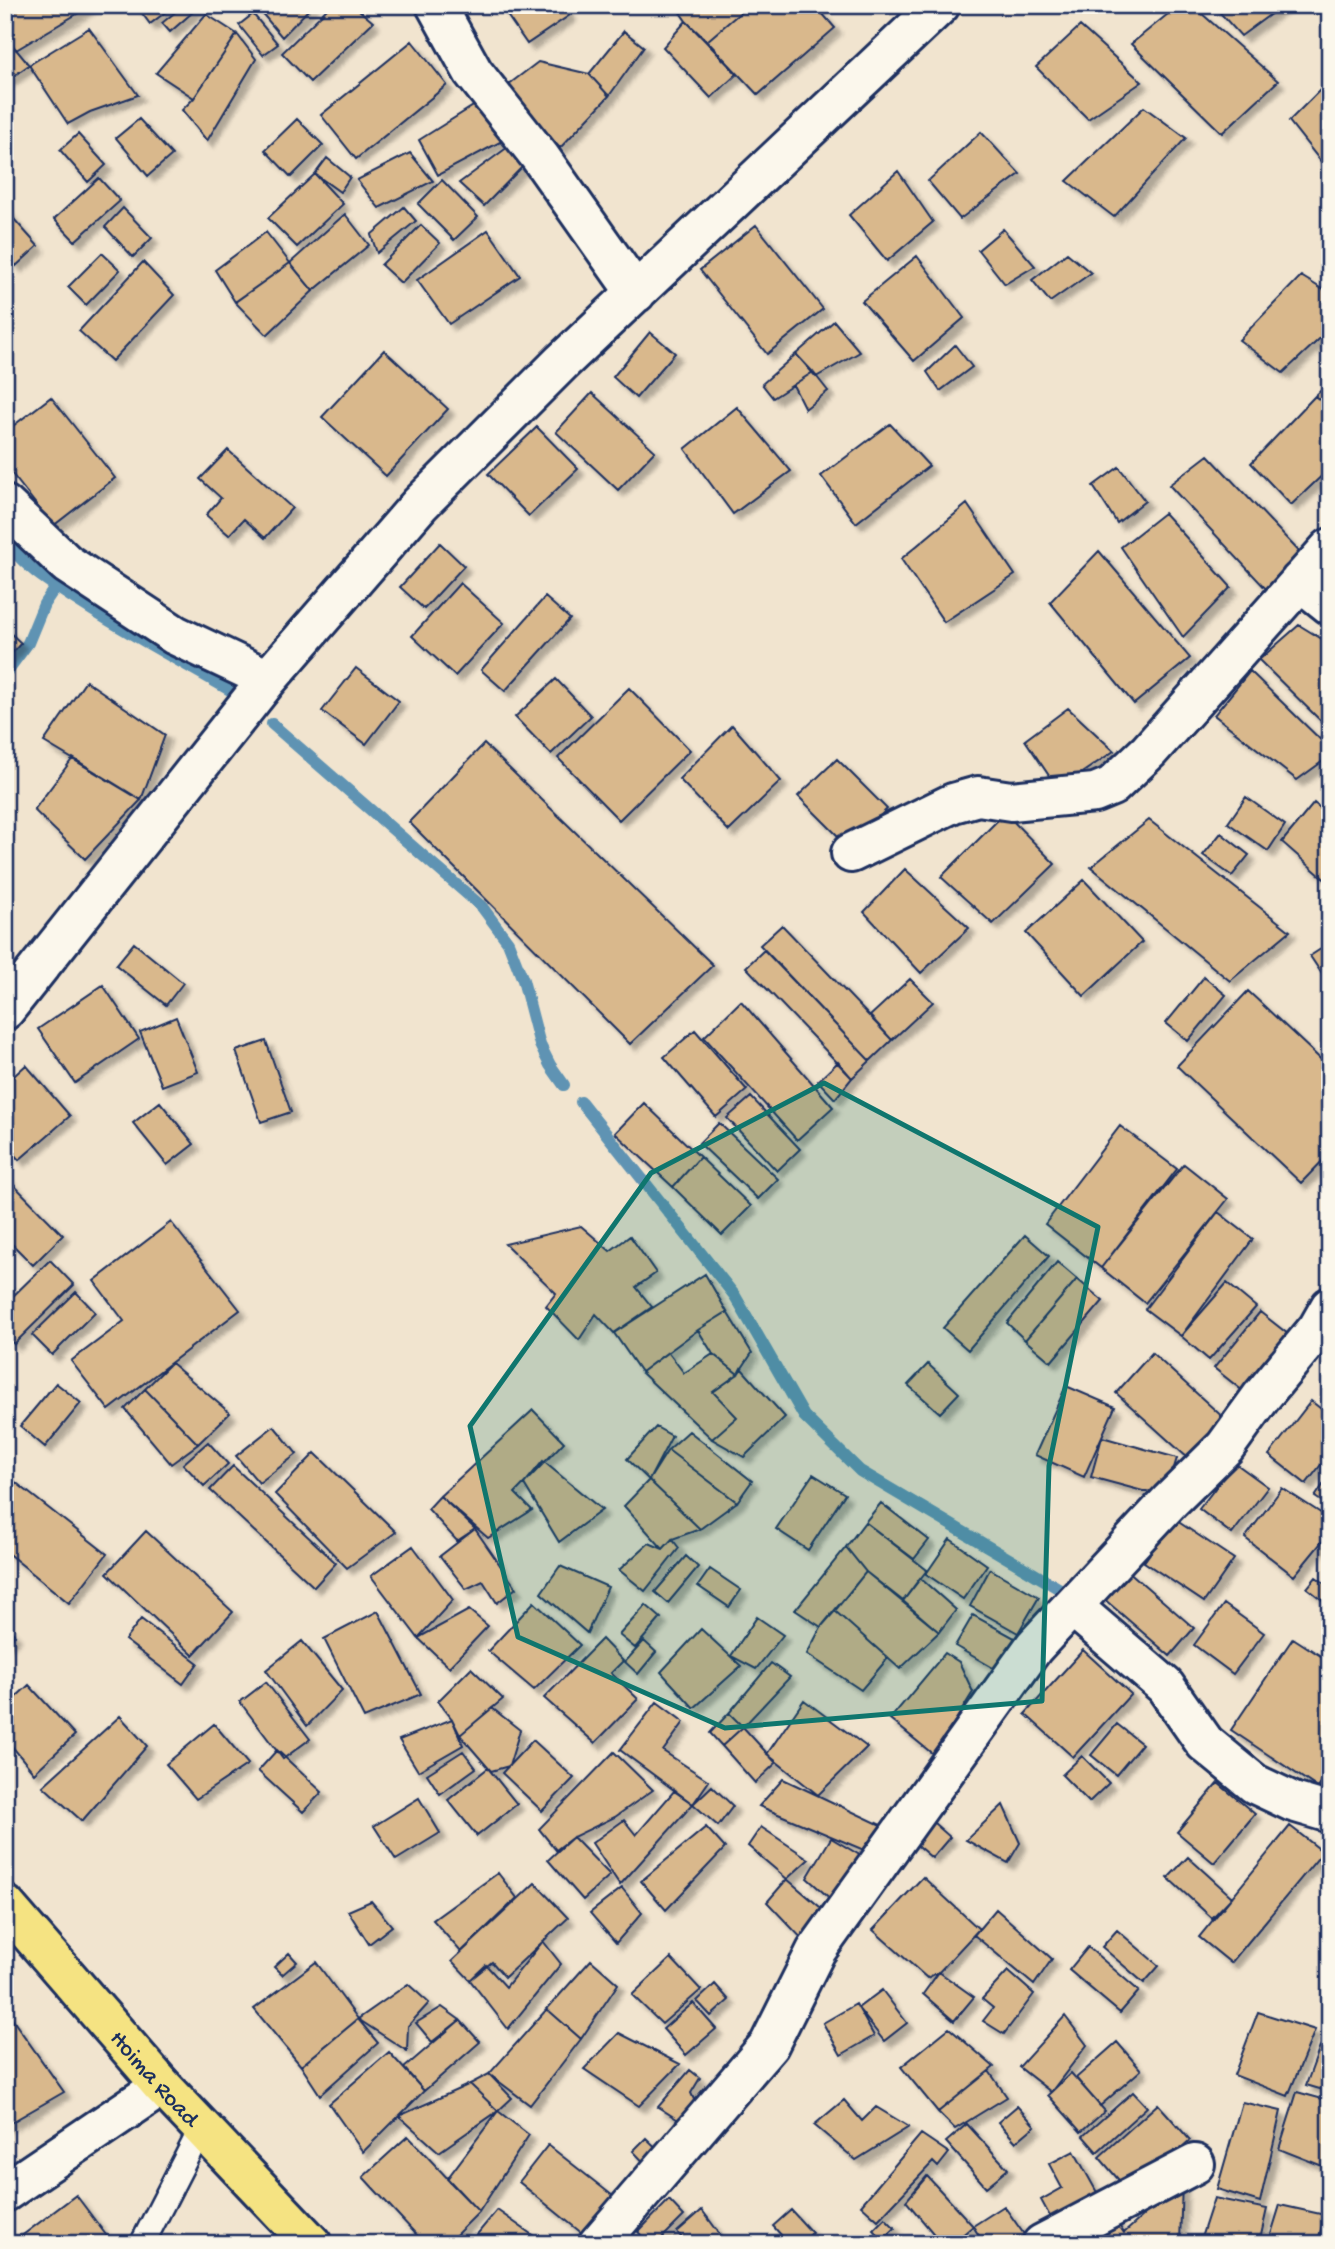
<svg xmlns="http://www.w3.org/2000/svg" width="1335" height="2249" viewBox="0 0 1335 2249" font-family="'Gochi Hand',sans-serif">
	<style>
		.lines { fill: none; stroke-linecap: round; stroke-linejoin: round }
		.stream { stroke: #5e93b3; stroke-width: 12 }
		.building { fill: #d9b88c; stroke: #1b2f5e; stroke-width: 2; filter: url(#shadow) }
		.service-casing { stroke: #1b2f5e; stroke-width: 28 }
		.minor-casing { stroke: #1b2f5e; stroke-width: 44 }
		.primary-casing { stroke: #1b2f5e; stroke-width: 44 }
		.service { stroke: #fbf7ec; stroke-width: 23 }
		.minor { stroke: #fbf7ec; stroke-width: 38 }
		.primary { stroke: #f5e382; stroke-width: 38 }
		.marked { fill: #0f766e; fill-opacity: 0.2; stroke: #0f766e; stroke-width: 5; stroke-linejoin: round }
		.labels { text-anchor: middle; stroke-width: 5; stroke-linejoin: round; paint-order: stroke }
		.street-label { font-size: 24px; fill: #1b2f5e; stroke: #fbf7ec }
	</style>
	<defs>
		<filter id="shadow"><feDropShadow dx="6" dy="6" stdDeviation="2" flood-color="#0004"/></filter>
	</defs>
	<rect width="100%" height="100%" fill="#f1e4cf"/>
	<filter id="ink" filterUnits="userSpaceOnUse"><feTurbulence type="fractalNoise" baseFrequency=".0143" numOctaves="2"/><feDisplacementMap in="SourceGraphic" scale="14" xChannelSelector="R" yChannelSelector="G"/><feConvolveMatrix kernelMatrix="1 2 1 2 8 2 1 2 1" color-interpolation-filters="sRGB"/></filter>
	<g filter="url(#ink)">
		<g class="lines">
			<!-- stream -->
			<path class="stream" d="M5 543C17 554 28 567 41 576 101 619 167 653 230 690
				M5 674 28 643 44 604 56 586
				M272 724 482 907 508 942 523 980 540 1045 550 1065 564 1085
				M581 1102 735 1296 804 1416 860 1471 1058 1588"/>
		</g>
		<!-- building -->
		<path class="building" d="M13 5H92L16 50 5 36V9Z
			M136 5H175L150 24Z
			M184 5H201L170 32 162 23Z
			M255 5H313L282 37Z
			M331 5H353L373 22 310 82 282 53Z
			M500 5H563L570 15 527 44Z
			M675 5H749L707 41 686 21Z
			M749 5H815L835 28 758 95 707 41Z
			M1179 5H1192L1278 81 1222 133 1131 44Z
			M1213 5H1283L1241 36Z
			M206 14 237 34 194 98 156 73Z
			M253 14 278 44 263 55 239 25Z
			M686 21 737 74 711 98 663 47Z
			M1080 26 1142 82 1088 119 1036 67Z
			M89 28 138 95 90 112 68 124 29 65Z
			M624 31 644 47 609 96 589 74Z
			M237 34 256 59 207 141 182 110 194 98Z
			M5 36 29 65 5 82Z
			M412 41 447 85 356 159 321 115Z
			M538 62 589 74 609 96 560 148 500 91Z
			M1330 80V173L1289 121Z
			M483 100 504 140 438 175 419 140Z
			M1144 107 1186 138 1114 217 1067 181Z
			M139 119 172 155 148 176 116 138Z
			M297 119 323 145 291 177 265 150Z
			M981 132 1020 174 960 219 928 181Z
			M78 134 106 165 88 182 60 150Z
			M512 144 528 161 484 206 459 183Z
			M410 153 433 181 379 208 357 180Z
			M327 158 350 177 340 192 315 174Z
			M898 171 933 222 887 261 849 215Z
			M315 174 343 204 297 247 268 218Z
			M99 178 120 201 75 241 54 219Z
			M442 180 478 217 454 240 418 204Z
			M404 207 416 221 377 253 371 235Z
			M123 208 152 238 133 257 105 227Z
			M5 209 38 246 16 266 5 253Z
			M345 214 369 245 313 291 290 263Z
			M421 225 440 243 401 283 381 265Z
			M756 225 823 309 767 354 700 270Z
			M1003 229 1035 266 1005 284 978 250Z
			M488 230 520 276 449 324 417 280Z
			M266 232 290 263 235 302 215 270Z
			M102 253 120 270 86 305 68 287Z
			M1067 253 1091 273 1050 302 1032 280Z
			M917 256 964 318 914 361 862 301Z
			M143 262 174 295 112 361 79 331Z
			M290 263 313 291 267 335 235 302Z
			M1301 276 1330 294V329L1283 373 1239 340Z
			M834 321 860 352 816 377 796 354Z
			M650 332 675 353 636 398 613 377Z
			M955 345 972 367 940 391 927 372Z
			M384 350 448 409 386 476 322 417Z
			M796 354 813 372 773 398 762 384Z
			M813 372 828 391 805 409 793 385Z
			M1330 382V409L1315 396Z
			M592 393 655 451 618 490 556 432Z
			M1315 396 1330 409V468L1291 505 1251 463Z
			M51 397 115 478 53 526 5 465V432Z
			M737 407 791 471 733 514 685 449Z
			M890 424 929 466 856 523 821 476Z
			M537 427 578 469 529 516 488 474Z
			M228 450 292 508 265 538 244 519 229 535 206 515 221 498 200 479Z
			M1208 455 1306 559 1267 590 1169 485Z
			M1119 467 1145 501 1117 523 1093 486Z
			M967 504 1015 575 944 622 901 559Z
			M1164 513 1231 587 1183 637 1121 547Z
			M440 543 464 566 424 609 400 587Z
			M1099 551 1190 658 1134 704 1050 602Z
			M460 583 504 623 455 676 412 636Z
			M545 597 570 619 505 691 481 670Z
			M1299 625 1330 644V730L1259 660Z
			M5 628 21 643 5 661Z
			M356 668 399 701 366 744 322 711Z
			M1250 671 1330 749V756L1297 780 1214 715Z
			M556 679 591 716 551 754 515 717Z
			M86 681 165 735 141 800 44 742Z
			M629 688 690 750 619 820 558 758Z
			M1068 708 1114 751 1058 789 1025 740Z
			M732 725 781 781 729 831 679 779Z
			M484 744 713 965 630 1044 409 822Z
			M73 758 141 800 85 859 34 810Z
			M837 759 887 809 849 847 798 796Z
			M1246 797 1285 825 1268 851 1228 823Z
			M1314 803 1330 816V884L1282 842Z
			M1005 813 1055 864 993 924 941 877Z
			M1149 820 1290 931 1230 981 1091 867Z
			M1221 833 1249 855 1232 876 1203 855Z
			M905 869 969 928 921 973 864 912Z
			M1084 880 1142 942 1084 996 1026 933Z
			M782 925 892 1040 870 1061 760 945Z
			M134 943 183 983 166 1005 116 965Z
			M1330 943V986L1310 956Z
			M764 950 870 1061 852 1078 746 967Z
			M1204 977 1226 995 1188 1041 1166 1023Z
			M910 979 933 1002 892 1040 870 1016Z
			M103 985 139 1039 75 1083 38 1029Z
			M1248 991 1330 1068V1153L1301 1183 1177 1066Z
			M741 1001 833 1107 797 1140 704 1037Z
			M176 1017 198 1072 162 1086 140 1032Z
			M695 1030 747 1090 716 1117 664 1057Z
			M266 1041 291 1112 261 1122 236 1051Z
			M838 1062 852 1078 835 1099 818 1081Z
			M26 1065 70 1116 19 1160 5 1144V1084Z
			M751 1097 800 1149 777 1171 727 1118Z
			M160 1102 194 1144 167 1165 133 1123Z
			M644 1103 700 1157 673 1187 615 1133Z
			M719 1123 778 1179 758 1199 699 1143Z
			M1120 1126 1177 1169 1101 1268 1045 1224Z
			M700 1157 751 1206 722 1235 673 1187Z
			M1184 1164 1228 1199 1145 1303 1101 1268Z
			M5 1176 63 1235 33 1265 5 1237Z
			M1218 1212 1253 1239 1181 1336 1145 1309Z
			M171 1222 240 1310 109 1410 71 1361 124 1321 94 1281Z
			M581 1226 610 1251 630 1236 656 1273 636 1287 652 1307 614 1333 596 1314 579 1340 546 1306 556 1293 505 1244Z
			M1025 1235 1049 1256 968 1350 943 1328Z
			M50 1260 74 1285 14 1344 5 1335V1304Z
			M1057 1262 1077 1279 1025 1340 1007 1323Z
			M705 1274 727 1312 698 1330 641 1372 614 1333Z
			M1077 1279 1103 1301 1051 1362 1025 1340Z
			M5 1283 13 1291 5 1298Z
			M1227 1283 1256 1307 1209 1360 1181 1336Z
			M76 1292 95 1312 52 1355 32 1335Z
			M727 1312 752 1353 738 1374 713 1354 698 1330Z
			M1260 1312 1293 1338 1248 1395 1214 1368Z
			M668 1352 684 1373 713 1354 738 1374 713 1392 737 1417 712 1439 641 1372Z
			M1152 1353 1236 1429 1200 1469 1116 1393Z
			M171 1363 230 1413 198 1444 145 1389Z
			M928 1364 959 1393 940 1413 908 1385Z
			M741 1368 785 1417 744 1457 712 1439 737 1417 713 1392 738 1374Z
			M56 1383 81 1403 45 1447 20 1426Z
			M1066 1386 1115 1407 1084 1477 1035 1455Z
			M145 1389 198 1444 171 1464 125 1409Z
			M1311 1401 1330 1416V1453L1306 1484 1269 1455Z
			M533 1410 564 1442 515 1493 532 1510 488 1538 440 1496Z
			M274 1426 297 1454 259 1483 236 1456Z
			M656 1427 672 1436 649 1480 627 1459Z
			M689 1431 752 1481 737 1502 668 1450Z
			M1102 1437 1177 1458 1165 1497 1091 1477Z
			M208 1442 228 1464 204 1486 183 1464Z
			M668 1450 737 1502 700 1529 649 1480Z
			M315 1453 396 1532 347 1568 275 1494Z
			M543 1461 602 1510 559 1542 524 1484Z
			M1235 1463 1268 1487 1232 1534 1199 1509Z
			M233 1466 336 1563 314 1587 210 1490Z
			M5 1474 107 1554 69 1603 5 1551Z
			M813 1474 845 1494 808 1550 776 1529Z
			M1329 1476 1330 1477V1507L1315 1497Z
			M649 1480 700 1529 672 1539 663 1549 624 1506Z
			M1282 1488 1330 1519V1532L1294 1576 1245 1538Z
			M440 1496 475 1529 457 1541 428 1509Z
			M881 1503 929 1540 914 1559 865 1522Z
			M1174 1519 1234 1559 1204 1602 1144 1562Z
			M865 1522 927 1570 903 1601 866 1572 846 1547Z
			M475 1529 516 1588 497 1603 483 1581 466 1589 440 1556Z
			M146 1531 233 1612 193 1655 107 1573Z
			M672 1539 679 1548 645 1591 619 1570 649 1543 663 1549Z
			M950 1539 987 1565 963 1599 926 1574Z
			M413 1546 453 1600 418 1638 371 1576Z
			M846 1547 866 1572 821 1627 795 1610Z
			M686 1556 698 1567 668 1603 655 1592Z
			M560 1566 608 1587 587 1633 541 1593Z
			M710 1569 741 1590 729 1607 698 1586Z
			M990 1569 1039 1597 1018 1633 970 1606Z
			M1127 1570 1194 1628 1170 1656 1103 1598Z
			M866 1572 939 1632 900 1669 835 1611Z
			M1316 1577 1330 1587V1595L1325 1602 1307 1588Z
			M920 1578 956 1610 939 1632 903 1601Z
			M534 1602 580 1645 534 1690 488 1651Z
			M1224 1604 1264 1633 1233 1674 1194 1645Z
			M646 1605 661 1618 635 1648 619 1635Z
			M469 1610 488 1626 449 1667 418 1638Z
			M378 1611 421 1694 364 1718 324 1639Z
			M835 1611 888 1658 861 1690 807 1654 821 1627Z
			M973 1615 1020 1641 1002 1673 955 1646Z
			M757 1617 783 1635 756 1669 731 1656Z
			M141 1619 198 1663 183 1684 125 1640Z
			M5 1625 15 1635 5 1644Z
			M701 1629 741 1666 694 1708 661 1672Z
			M1293 1638 1330 1662V1770L1318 1788 1231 1730Z
			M602 1639 623 1661 611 1673 638 1699 595 1743 544 1698Z
			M302 1641 342 1690 307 1726 266 1670Z
			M644 1641 656 1652 638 1674 625 1662Z
			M1083 1650 1131 1694 1073 1757 1025 1714Z
			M945 1653 959 1662 973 1692 934 1755 890 1719Z
			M771 1663 790 1677 743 1727 729 1713Z
			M471 1668 503 1699 460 1735 452 1719 438 1701Z
			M266 1682 310 1739 283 1759 240 1702Z
			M29 1685 75 1735 34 1773 5 1738V1707Z
			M804 1700 867 1747 818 1795 767 1754Z
			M657 1702 684 1722 663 1751 709 1781 693 1804 620 1750Z
			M492 1708 520 1730 509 1766 491 1771 460 1735Z
			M729 1713 743 1727 722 1746 710 1733Z
			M120 1716 147 1746 82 1821 43 1786Z
			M452 1719 463 1745 418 1771 399 1740Z
			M214 1724 248 1764 196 1799 166 1764Z
			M1117 1724 1142 1744 1116 1775 1091 1755Z
			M743 1727 776 1763 755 1783 722 1746Z
			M533 1740 574 1778 542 1811 502 1773Z
			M277 1750 322 1792 303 1812 258 1771Z
			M463 1751 476 1768 440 1794 427 1774Z
			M614 1752 653 1790 615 1817 573 1837 556 1850 539 1829Z
			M1082 1756 1109 1783 1089 1802 1062 1775Z
			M488 1768 517 1804 477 1836 448 1800Z
			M783 1779 883 1826 871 1853 759 1806Z
			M1218 1783 1255 1814 1214 1863 1177 1832Z
			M712 1786 733 1806 718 1826 693 1804Z
			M674 1791 693 1804 620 1885 592 1843 624 1820 636 1835Z
			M419 1798 440 1833 396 1860 374 1826Z
			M1003 1805 1020 1843 1008 1863 966 1840Z
			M926 1816 950 1837 932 1858 906 1836Z
			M1290 1826 1323 1852 1231 1963 1199 1937Z
			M706 1827 725 1848 666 1910 641 1881Z
			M761 1827 809 1859 787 1879 748 1846Z
			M573 1837 610 1875 583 1900 548 1860Z
			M831 1838 868 1860 833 1901 807 1878Z
			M1188 1857 1232 1897 1212 1918 1168 1878Z
			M498 1873 517 1898 461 1952 433 1920Z
			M923 1877 979 1929 939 1972 927 1978 873 1930Z
			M787 1879 827 1913 806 1943 767 1902Z
			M535 1883 568 1918 505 1977 492 1962 470 1980 452 1961Z
			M622 1888 642 1913 616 1943 590 1913Z
			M371 1901 392 1926 369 1944 348 1911Z
			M996 1909 1052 1959 1034 1985 974 1935Z
			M1117 1930 1159 1966 1144 1983 1102 1947Z
			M543 1941 561 1964 508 2029 470 1980 486 1965 506 1987Z
			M1088 1947 1139 1991 1120 2013 1069 1970Z
			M289 1953 297 1962 282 1975 274 1967Z
			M671 1958 701 1990 662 2024 632 1995Z
			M591 1960 618 1984 581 2039 547 2009Z
			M316 1962 358 2019 301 2066 254 2009Z
			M1008 1971 1034 1994 1004 2034 983 2021 993 2008 982 1999Z
			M939 1972 974 1997 954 2021 923 1994Z
			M408 1984 429 2003 408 2026 407 2051 358 2019Z
			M715 1984 729 2000 711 2016 697 2001Z
			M882 1990 907 2023 884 2041 858 2008Z
			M693 2003 716 2029 686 2055 663 2029Z
			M856 2004 874 2036 841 2055 823 2023Z
			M442 2007 460 2020 432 2042 416 2023Z
			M5 2009 64 2092 5 2126Z
			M547 2009 581 2039 530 2105 489 2074Z
			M1258 2012 1315 2030 1288 2096 1234 2075Z
			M1065 2016 1087 2045 1051 2092 1019 2067Z
			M358 2019 378 2043 320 2095 301 2066Z
			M460 2020 480 2042 424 2091 404 2068Z
			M1328 2025H1330V2092L1306 2085Z
			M949 2028 994 2067 938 2112 901 2067Z
			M619 2033 680 2064 639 2106 584 2069Z
			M1117 2042 1141 2070 1100 2106 1076 2078Z
			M389 2052 424 2091 363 2152 329 2104Z
			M690 2070 700 2078 691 2093 696 2104 680 2121 658 2107Z
			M989 2071 1007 2097 955 2129 938 2112Z
			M1071 2073 1105 2111 1081 2132 1048 2095Z
			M489 2074 512 2098 498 2111 470 2084Z
			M470 2084 498 2111 439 2152 399 2116Z
			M1133 2092 1147 2107 1097 2152 1083 2136Z
			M1297 2092 1330 2101V2169L1279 2149Z
			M844 2100 862 2121 876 2107 909 2127 856 2160 814 2125Z
			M1242 2102 1281 2111 1260 2202 1217 2189Z
			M1158 2104 1190 2140 1130 2193 1099 2157Z
			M1017 2106 1035 2126 1016 2142 998 2122Z
			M498 2111 529 2135 479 2212 447 2179Z
			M967 2124 1008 2169 986 2187 946 2142Z
			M921 2134 949 2153 938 2167 933 2162 878 2220 861 2205Z
			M408 2136 479 2212 447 2244H425L363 2177Z
			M646 2138 667 2158 653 2172 633 2151Z
			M548 2145 622 2203 589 2239 519 2182Z
			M1074 2151 1099 2196 1053 2222 1041 2200 1062 2188 1049 2164Z
			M5 2155 19 2173 5 2181Z
			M927 2176 973 2226 952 2244H942L906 2201Z
			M1182 2181 1180 2244H1088L1084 2238 1114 2218 1124 2233Z
			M76 2195 109 2239 103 2244H11Z
			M1214 2198 1267 2209 1259 2244H1199Z
			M669 2200 684 2216 656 2244H650L638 2232Z
			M1280 2205 1325 2215 1317 2244H1268Z
			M1004 2206 1028 2240 1022 2244H984L973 2226Z
			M497 2210 545 2244H469Z
			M702 2210 727 2244H687L677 2232Z
			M791 2210 812 2233 801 2244H789L773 2226Z
			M885 2218 895 2228 883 2240 873 2230Z
			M629 2235 638 2244H619Z"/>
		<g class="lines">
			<defs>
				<path id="service" d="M142 2244 202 2127"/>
				<path id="minor" d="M436 5 473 72 540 157 636 293
					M5 505 67 564 175 635 268 679
					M1300 581 1330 605
					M851 853 953 803 978 796 1011 801 1095 793 1112 786 1149 751 1330 548
					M5 1010 268 679 420 504 562 362 940 5
					M1072 1606 1170 1501 1225 1447 1262 1396 1318 1328 1330 1307
					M5 2192 162 2086
					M598 2244 769 2045 816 1951 1034 1647 1072 1606 1165 1686 1205 1743 1255 1784 1293 1802 1330 1813
					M1042 2244 1195 2164"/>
				<g id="primary">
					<path id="s1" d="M5 1905 162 2086 312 2244"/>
				</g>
			</defs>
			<!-- service casing -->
			<use href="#service" class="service-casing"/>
			<!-- minor casing -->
			<use href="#minor" class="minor-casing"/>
			<!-- primary casing -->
			<use href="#primary" class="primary-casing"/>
			<!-- service -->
			<use href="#service" class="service"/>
			<!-- minor -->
			<use href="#minor" class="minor"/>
			<!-- primary -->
			<use href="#primary" class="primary"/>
		</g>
	</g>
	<!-- marked area -->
	<path class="marked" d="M824 1083 1098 1227 1049 1466 1042 1701 725 1728 518 1637 470 1426 651 1173Z"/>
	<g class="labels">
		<!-- street labels -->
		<g class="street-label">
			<text dy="8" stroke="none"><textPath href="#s1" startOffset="229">Hoima Road</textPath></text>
		</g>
	</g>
	<!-- margin -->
	<rect width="1335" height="2249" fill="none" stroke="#fbf7ec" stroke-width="28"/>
	<rect x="14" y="14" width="1307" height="2221" fill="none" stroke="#1b2f5e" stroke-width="2.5" filter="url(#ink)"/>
</svg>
